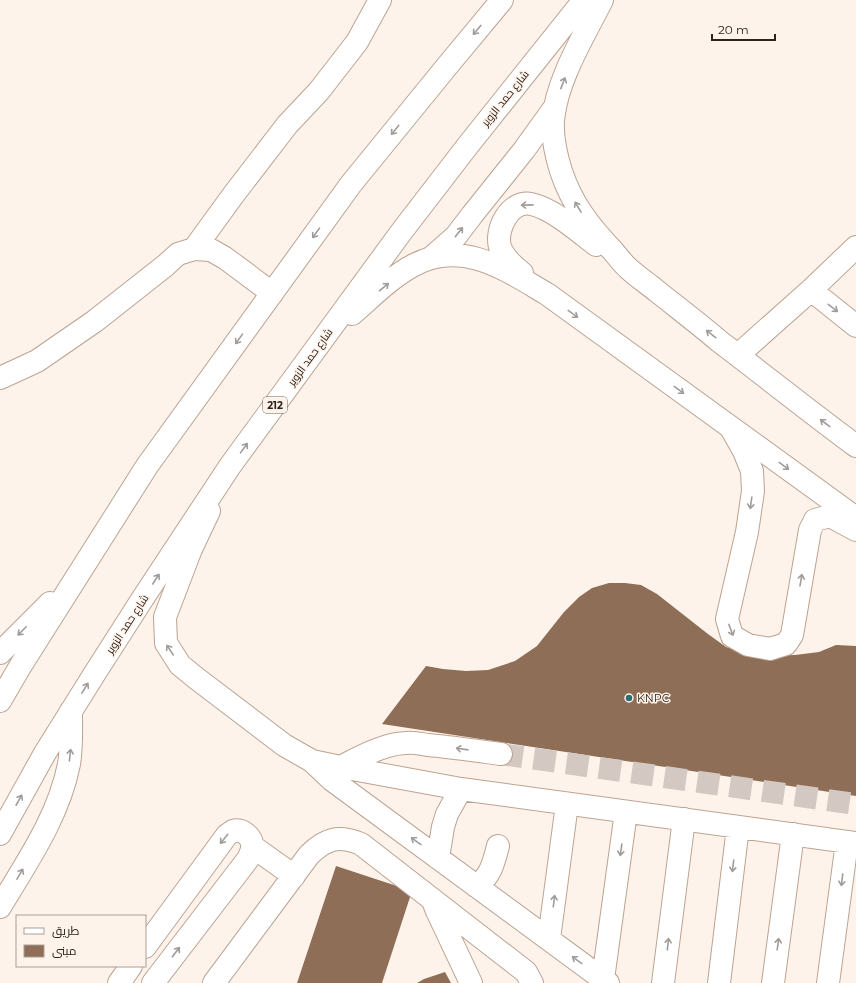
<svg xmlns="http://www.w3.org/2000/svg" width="856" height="983" viewBox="0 0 856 983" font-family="Montserrat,Cairo,sans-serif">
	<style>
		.building { fill: #8e6e56 }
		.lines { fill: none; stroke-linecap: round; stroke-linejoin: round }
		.minor-tunnel { stroke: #d4c9c2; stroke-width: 22; stroke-dasharray: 22 11; stroke-linecap: butt }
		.minor-casing { stroke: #bca391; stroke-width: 24 }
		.major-casing { stroke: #bca391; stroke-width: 24 }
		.minor { stroke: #fff; stroke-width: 22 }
		.major { stroke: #fff; stroke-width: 22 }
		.oneway { stroke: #a09c99 }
		.poi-dot { fill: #267174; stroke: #fef3eb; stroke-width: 1.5 }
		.labels { text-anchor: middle; stroke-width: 3; stroke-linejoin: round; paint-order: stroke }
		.shield { fill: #fef3eb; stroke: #6b615a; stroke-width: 1 }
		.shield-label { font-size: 10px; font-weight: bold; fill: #2c231c }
		.street-label { font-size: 11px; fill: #2c231c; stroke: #fef3eb }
		.poi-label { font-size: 11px; fill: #2c231c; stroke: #fef3eb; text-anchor: start }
	</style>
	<rect width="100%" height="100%" fill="#fef3eb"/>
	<!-- building -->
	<path class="building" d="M609 583H625L641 585 657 594 708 634 726 647 747 653 768 656 795 655 819 652 836 645 856 646V796L382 724 426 666 443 669 466 671 488 670 515 661 537 646 564 612 579 597 592 588Z
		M336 866 412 891 382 983H297Z
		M445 972 451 983H417L424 979Z"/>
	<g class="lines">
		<!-- minor-tunnel -->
		<path class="minor-tunnel" d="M501 754 856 804"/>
		<defs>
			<path id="minor" d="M194 249 234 194 287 125 319 91 357 42 380 0
				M431 258 456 236 472 215 524 150 555 107
				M811 290 856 326
				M738 355 811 290 856 247
				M0 378 37 361 95 321 166 265 178 254 194 249 211 250 225 258 272 293
				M731 428 744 451 752 471 753 491 747 532 727 619 732 636 748 645 770 649 786 644 792 635 810 530 815 520 830 516 856 530
				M209 511 191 549 165 617 166 643 180 665 196 678 284 745 312 761 341 767 461 789 856 843
				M312 761 332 780 608 983
				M341 767C359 757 386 743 406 743 413 742 421 744 428 745 452 747 477 751 501 754
				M252 846 294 876
				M438 858 443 827 447 814 461 789
				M476 886C491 877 494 861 498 846
				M433 901 437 911 471 983
				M549 939 567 804
				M145 947 227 835C229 834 231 832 233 831 242 828 253 837 252 847 252 851 250 855 248 859L153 983
				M603 979 626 812
				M119 983 131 966
				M214 983 309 855C326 838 339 835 361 844L526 972 532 983
				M663 983 684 819
				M719 983 738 827
				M773 983 793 834
				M828 983 847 842"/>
			<path id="major" d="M602 0C584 36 557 79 553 120 552 136 556 155 561 171 572 204 589 226 613 251 618 257 623 264 629 269 638 277 648 284 658 292 678 308 699 324 719 341 765 376 810 412 856 446
				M522 273C513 266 504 258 500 247 495 229 510 200 531 204 552 208 579 232 596 245
				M352 314C372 297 391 277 414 265 463 239 506 270 547 294L856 518
				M0 653 50 603
				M0 701 21 665 147 466 351 184 448 65 502 0
				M0 834 45 753 95 673 143 598 230 466 402 231 469 144 584 0
				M0 907C27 862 59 816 69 764 72 746 71 729 71 711"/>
		</defs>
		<!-- minor casing -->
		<use href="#minor" class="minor-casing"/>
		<!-- major casing -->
		<use href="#major" class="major-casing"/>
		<!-- minor -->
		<use href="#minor" class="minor"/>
		<!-- major -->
		<use href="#major" class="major"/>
	</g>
	<!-- one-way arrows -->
	<defs><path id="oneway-shaft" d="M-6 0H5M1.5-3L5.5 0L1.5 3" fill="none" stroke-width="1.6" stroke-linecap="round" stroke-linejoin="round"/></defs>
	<g class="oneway">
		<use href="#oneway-shaft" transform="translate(477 30) rotate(130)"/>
		<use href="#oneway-shaft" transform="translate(563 83) rotate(-69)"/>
		<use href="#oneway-shaft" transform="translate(395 130) rotate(129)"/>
		<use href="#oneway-shaft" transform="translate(527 205) rotate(179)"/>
		<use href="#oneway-shaft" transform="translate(578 207) rotate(-121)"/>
		<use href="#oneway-shaft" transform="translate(459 232) rotate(-52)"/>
		<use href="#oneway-shaft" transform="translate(316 233) rotate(126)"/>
		<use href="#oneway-shaft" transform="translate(384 287) rotate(-39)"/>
		<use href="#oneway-shaft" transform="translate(833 308) rotate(38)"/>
		<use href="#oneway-shaft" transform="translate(573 314) rotate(36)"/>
		<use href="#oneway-shaft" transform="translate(711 334) rotate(-142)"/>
		<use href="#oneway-shaft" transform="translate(239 339) rotate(126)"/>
		<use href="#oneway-shaft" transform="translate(679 390) rotate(36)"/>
		<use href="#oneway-shaft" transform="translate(825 423) rotate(-143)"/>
		<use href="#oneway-shaft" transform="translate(244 448) rotate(-54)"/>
		<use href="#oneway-shaft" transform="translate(784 466) rotate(36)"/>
		<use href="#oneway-shaft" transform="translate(751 503) rotate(98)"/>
		<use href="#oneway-shaft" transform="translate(156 579) rotate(-57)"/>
		<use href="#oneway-shaft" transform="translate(801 580) rotate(-80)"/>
		<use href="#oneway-shaft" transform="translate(731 630) rotate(69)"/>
		<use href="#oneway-shaft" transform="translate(22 631) rotate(135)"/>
		<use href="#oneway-shaft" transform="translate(170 650) rotate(-124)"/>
		<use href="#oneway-shaft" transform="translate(85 688) rotate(-58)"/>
		<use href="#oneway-shaft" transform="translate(462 749) rotate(-172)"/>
		<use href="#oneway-shaft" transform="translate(70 755) rotate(-84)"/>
		<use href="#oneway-shaft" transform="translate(19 800) rotate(-61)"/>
		<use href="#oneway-shaft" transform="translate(224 839) rotate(129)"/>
		<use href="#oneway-shaft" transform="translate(416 841) rotate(-144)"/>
		<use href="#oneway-shaft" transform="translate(621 850) rotate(98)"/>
		<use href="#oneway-shaft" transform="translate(733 866) rotate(97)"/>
		<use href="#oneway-shaft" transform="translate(20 874) rotate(-60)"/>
		<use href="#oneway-shaft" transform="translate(842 880) rotate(97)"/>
		<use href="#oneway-shaft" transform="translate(554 901) rotate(-83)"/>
		<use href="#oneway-shaft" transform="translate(668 944) rotate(-83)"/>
		<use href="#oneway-shaft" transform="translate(778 944) rotate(-82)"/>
		<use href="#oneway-shaft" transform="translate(176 952) rotate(-53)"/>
		<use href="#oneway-shaft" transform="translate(577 960) rotate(-144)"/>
	</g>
	<!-- markers -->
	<circle class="poi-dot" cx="629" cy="698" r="4"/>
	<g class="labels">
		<!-- shield labels -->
		<rect class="shield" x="263" y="397" width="24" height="16" rx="3"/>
		<g class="shield-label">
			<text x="275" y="409">212</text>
		</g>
		<!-- street labels -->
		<g class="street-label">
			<text transform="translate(505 98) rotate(-51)" y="4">شارع حمد الزوير</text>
			<text transform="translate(310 357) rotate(-54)" y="4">شارع حمد الزوير</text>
			<text transform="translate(127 624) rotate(-57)" y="4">شارع حمد الزوير</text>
		</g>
		<!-- poi labels -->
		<g class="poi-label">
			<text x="637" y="702">KNPC</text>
		</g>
	</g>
	<!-- legend -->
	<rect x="16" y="915" width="130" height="52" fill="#fef3eb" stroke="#aaa098"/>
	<rect x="24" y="928" width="20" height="6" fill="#ffffff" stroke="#aaa098"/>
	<text x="52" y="935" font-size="12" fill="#2c231c">طريق</text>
	<rect x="24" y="945" width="20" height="12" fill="#8e6e56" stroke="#aaa098"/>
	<text x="52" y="955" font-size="12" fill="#2c231c">مبنى</text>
	<!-- scale -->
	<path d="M712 34v6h63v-6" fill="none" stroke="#2c231c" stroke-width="2"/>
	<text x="718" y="34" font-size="12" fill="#2c231c" stroke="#fef3eb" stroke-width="3" paint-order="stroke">20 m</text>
</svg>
